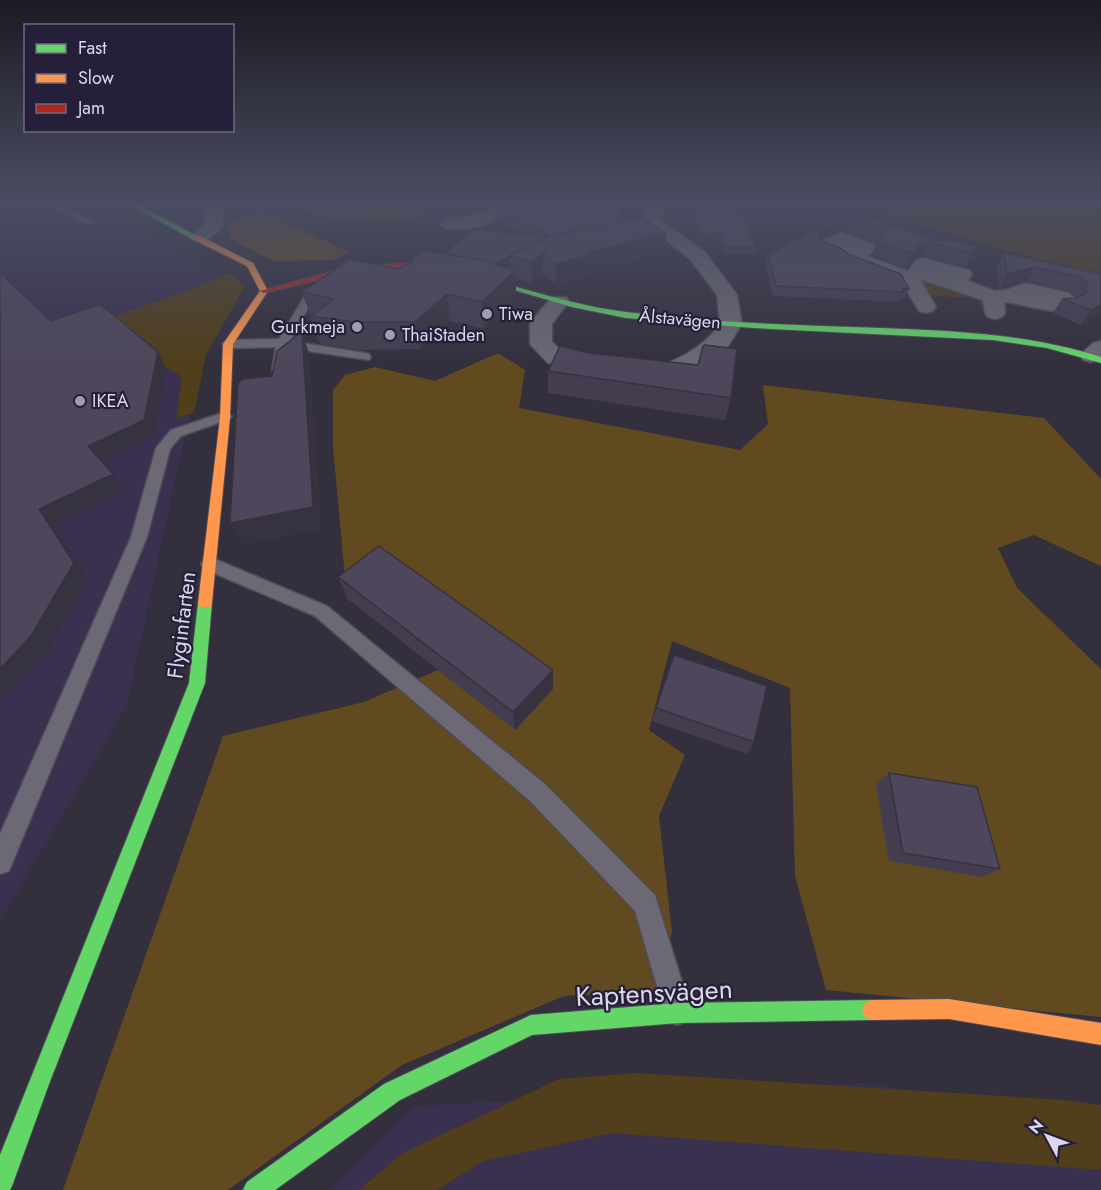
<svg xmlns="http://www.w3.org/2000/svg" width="1101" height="1190" viewBox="0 0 1101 1190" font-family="Jost,sans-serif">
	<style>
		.built { fill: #39314f }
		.green { fill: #513e1a }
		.forest { fill: #624a20 }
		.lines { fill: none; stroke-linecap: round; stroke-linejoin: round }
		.lane-casing { stroke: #4e4b57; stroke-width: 3 }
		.street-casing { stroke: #4e4b57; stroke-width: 3 }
		.fast-casing { stroke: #4e4b57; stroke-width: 2 }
		.slow-casing { stroke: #4e4b57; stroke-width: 2 }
		.jam-casing { stroke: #4e4b57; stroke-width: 2 }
		.lane { fill: #6c6974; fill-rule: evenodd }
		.street { fill: #6c6974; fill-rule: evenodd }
		.fast { fill: #63d668; fill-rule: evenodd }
		.slow { fill: #ff974d; fill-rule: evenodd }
		.jam { fill: #b3261e; fill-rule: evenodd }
		.wall { fill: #433d4f }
		.shaded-wall { fill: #373240 }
		.building { fill: #4e475c; stroke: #373240; stroke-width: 1.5 }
		.poi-dot { fill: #a19dad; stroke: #261f39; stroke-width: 2 }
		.labels { text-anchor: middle; stroke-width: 4.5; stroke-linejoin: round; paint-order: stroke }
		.far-poi-label { font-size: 18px; fill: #dcd8ea; stroke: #261f39; text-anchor: start }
		.far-street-label { font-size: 18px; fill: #dcd8ea; stroke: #261f39 }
		.street-label { font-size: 22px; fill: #dcd8ea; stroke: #261f39 }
		.near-street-label { font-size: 27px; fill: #dcd8ea; stroke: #261f39 }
	</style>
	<rect width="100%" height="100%" fill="#332f3d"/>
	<!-- built -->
	<path class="built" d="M0 199H88L232 282 201 360 127 705 0 921Z
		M860 1083 1101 1118V1190H331L413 1106Z"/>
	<!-- green -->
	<path class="green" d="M806 199H1101V277L856 207Z
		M230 272 245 286 206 355 194 413 176 418 182 377 166 367 108 319 202 285Z
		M916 279 988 297V308L984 307 977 298 921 295Z
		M636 1073 1064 1100 1101 1105V1170L611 1133 484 1161 437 1190H359L401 1154 559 1079Z"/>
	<!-- forest -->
	<path class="forest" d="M280 199H418L431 207C410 234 303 219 280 199Z
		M260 211 349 252 335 260 274 261 232 240 227 222Z
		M498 353 525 370 519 408 740 450 768 424 763 385 1044 418 1101 479V566L1034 535 998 548 1017 588 1101 669V1017L826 990 795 876 790 688 672 641 649 730 685 755 659 816 672 932 655 991 564 996 402 1065 228 1190H63L223 736 364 702 438 670 515 730 347 598 333 447V390L345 375 375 367 435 381Z"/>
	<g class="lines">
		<defs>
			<path id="lane" d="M39 199H49L93 222 85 224Z
				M326 287 331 290 312 301 290 341 365 353 369 354 371 357 369 360 288 348 284 370 278 374 272 370 276 347 228 348 222 344 228 340 279 339 304 297Z
				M225 412 232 416 230 419 181 436 170 449 147 537 9 871 0 874V834L131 537 156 448 171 430Z
				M210 557 327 606 546 785 655 895 691 1011 687 1021 677 1025 667 1021 635 911 530 801 315 616 204 569 201 564 204 559Z"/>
			<path id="street" d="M206 199H222L223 225C215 235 206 244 194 241L191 237 205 223Z
				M502 199H519C503 221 470 234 443 228L440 224 443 220C465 215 485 217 502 199Z
				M650 199H666L660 220 705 252 734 291 737 295 742 324 728 346 699 365 665 379 588 373 548 363 530 344V324L533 319 552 297H566L569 301 552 324V342C557 346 561 352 567 354 581 359 650 368 664 364 685 357 708 342 720 324L717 295 691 260 642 221Z
				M841 233 874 244 877 248 867 256 908 271 916 260 923 258 969 270 972 274 968 281 995 291 1006 290 1026 283 1069 293 1076 299C1077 324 1019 302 1004 302L1005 313 1002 317 995 319 988 317 985 313 983 300 920 279 936 307 933 311 926 313 919 311 902 283 845 261C839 251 824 254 817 245L820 241Z
				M1101 341V358L1091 362 1083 360 1080 355 1093 343Z"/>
			<path id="fast" d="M119 199H127L201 238 194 240Z
				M423 265C492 275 557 304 626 312 711 323 796 325 881 328 956 331 1029 334 1101 357V363L1047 348 993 340 754 328 626 318 572 307 473 278 420 269V265Z
				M205 598 210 599 212 603 205 683 49 1084 12 1186 10 1190H0V1155L189 683 198 603 200 599Z
				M872 1000 879 1003 882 1010 879 1017 872 1020 678 1023 532 1035 400 1100 275 1190H243L247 1182 384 1084 531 1015 678 1003Z"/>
			<path id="slow" d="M194 236H200L253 263 268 291 233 344 230 418 212 603 210 607H200L198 603 220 418 223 344 260 291 247 266 194 240Z
				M949 999 1101 1023V1045L949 1019 872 1020 865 1017 862 1010 865 1003 872 1000Z"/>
			<path id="jam" d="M402 263 423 265 427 267 423 269C367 266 318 280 264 293L260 291 342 269Z"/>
		</defs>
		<!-- lane casing -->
		<use href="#lane" class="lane-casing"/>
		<!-- street casing -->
		<use href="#street" class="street-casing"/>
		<!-- fast casing -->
		<use href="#fast" class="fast-casing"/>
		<!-- slow casing -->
		<use href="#slow" class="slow-casing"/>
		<!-- jam casing -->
		<use href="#jam" class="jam-casing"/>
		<!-- lane -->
		<use href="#lane" class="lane"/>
		<!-- street -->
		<use href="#street" class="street"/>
		<!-- fast -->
		<use href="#fast" class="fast"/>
		<!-- slow -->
		<use href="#slow" class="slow"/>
		<!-- jam -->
		<use href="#jam" class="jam"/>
	</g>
	<!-- wall -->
	<path class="wall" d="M443 199H499L488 207 475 212Z
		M624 199 621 216 626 220 666 233 664 253 592 272V275L556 285 543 274 532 283 516 278V296L484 329 450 321 420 349 360 350 320 344 302 292 398 269 444 254 531 235 497 221V213L513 201Z
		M694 199H732L757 247 755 254H725L719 239 701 244 690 213 691 206H697Z
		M850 219 940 241 976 246 965 267 922 256 914 259 907 268 872 255 876 243 846 232Z
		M832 234 820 239 909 289 904 299 901 298 900 302 773 296 765 263 768 254Z
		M1004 253 1101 274V314L1081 325 1053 313 1062 299 1077 298 1070 291 1027 281 999 288 997 267Z
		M589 353 698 365 731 398 725 420 548 393V371Z
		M338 577 553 689 515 730 347 598Z
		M656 708 754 742 747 754 652 721Z
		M889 773 1000 869 982 877 889 861 876 784Z"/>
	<!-- shaded-wall -->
	<path class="shaded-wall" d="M230 199H242L233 207Z
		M489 199H499L488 207 475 212 474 205Z
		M835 225 832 234 818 240V236L821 230Z
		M720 232 719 239 701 244 703 237Z
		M666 233 664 253 592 272V275L556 285V264L590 252Z
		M929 242 922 256 914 259 907 268 913 254 920 245Z
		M543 253V274L532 283 531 262Z
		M509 257 510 265 496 272 495 264Z
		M1035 267 1027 281 999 288 1007 274Z
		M515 270 516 296 484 329 482 302Z
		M447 294 450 321 420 349 415 322Z
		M1101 305V314L1081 325 1091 310Z
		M302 332 309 353 322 529 243 545 230 523Z
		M158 352 166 367 154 436 99 461 88 446Z
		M113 474 124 489 53 524 88 578 48 650 0 701V669L39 509Z
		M553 670V689L515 730 513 712Z"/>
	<!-- building -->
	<path class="building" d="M460 199H489L474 205Z
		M515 199H623L620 216 626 220 551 236 497 213 513 201Z
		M698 199H732L757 247H726L720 232 703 237 691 206H701Z
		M858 215 940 241 941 239 976 246 973 253 929 242 920 245 913 254 877 241 885 235 881 229 850 219Z
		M641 217 666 233 590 252 593 254 556 264 543 253 531 262 509 256 547 237Z
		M830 223 835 225 821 230 818 236 822 241 841 248 848 254 901 274 909 289 902 288 904 292 776 286 768 254Z
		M474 229 548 237 509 256H510L496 264 483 260 444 254Z
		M423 250 483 260 515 270 482 302 447 294 415 322H353L311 316 333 299 302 292 350 259 398 269 413 262V258Z
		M1004 253 1101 274V305L1091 310 1062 299 1077 298 1086 293 1087 283 1079 277 1035 267 1007 274Z
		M0 273 51 321 100 304 158 352 144 420 88 446 113 474 39 509 74 563 31 636 0 669Z
		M302 332 313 507 230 523 238 383 243 379 272 376 277 351Z
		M705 345 737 349 731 398 548 371 560 346 589 353 698 365 703 346Z
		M379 546 553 670 513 712 338 577Z
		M674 655 767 686 754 742 656 708Z
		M889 773 977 787 1000 869 903 853Z"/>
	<!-- sky -->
	<linearGradient id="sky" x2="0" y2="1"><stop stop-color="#1c1a22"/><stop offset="0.55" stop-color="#4a4d62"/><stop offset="1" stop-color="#4a4d62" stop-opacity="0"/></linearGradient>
	<rect width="1101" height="365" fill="url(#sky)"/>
	<!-- markers -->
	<g class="poi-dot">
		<circle cx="487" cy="314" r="6"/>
		<circle cx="357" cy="327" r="6"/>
		<circle cx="390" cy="335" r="6"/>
		<circle cx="80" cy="401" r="6"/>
	</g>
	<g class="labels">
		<!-- far-poi labels -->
		<g class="far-poi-label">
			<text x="499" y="320">Tiwa</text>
			<text x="345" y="333" text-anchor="end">Gurkmeja</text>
			<text x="402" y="341">ThaiStaden</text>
			<text x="92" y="407">IKEA</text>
		</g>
		<!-- far-street labels -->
		<g class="far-street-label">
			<text transform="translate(680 319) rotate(5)" y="6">Ålstavägen</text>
		</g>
		<!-- street labels -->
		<g class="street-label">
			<text transform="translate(181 625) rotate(-83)" y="8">Flyginfarten</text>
		</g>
		<!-- near-street labels -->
		<g class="near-street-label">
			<text transform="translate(654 993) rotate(-3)" y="9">Kaptensvägen</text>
		</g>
	</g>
	<!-- legend -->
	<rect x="24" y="24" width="210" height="108" fill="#261f39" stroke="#6f6980" stroke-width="1.5"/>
	<rect x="36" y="44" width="30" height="9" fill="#63d668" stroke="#6f6980" stroke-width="1.5"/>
	<text x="78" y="54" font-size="18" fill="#dcd8ea">Fast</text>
	<rect x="36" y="74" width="30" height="9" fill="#ff974d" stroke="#6f6980" stroke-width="1.5"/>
	<text x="78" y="84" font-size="18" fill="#dcd8ea">Slow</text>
	<rect x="36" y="104" width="30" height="9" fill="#b3261e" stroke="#6f6980" stroke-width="1.5"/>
	<text x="78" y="114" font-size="18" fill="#dcd8ea">Jam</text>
	<!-- north arrow -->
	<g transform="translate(1047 1136) rotate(311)" stroke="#261f39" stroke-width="4.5" paint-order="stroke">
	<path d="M0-4.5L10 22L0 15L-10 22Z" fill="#dcd8ea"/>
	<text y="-9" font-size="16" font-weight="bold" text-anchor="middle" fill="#dcd8ea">N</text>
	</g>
</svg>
